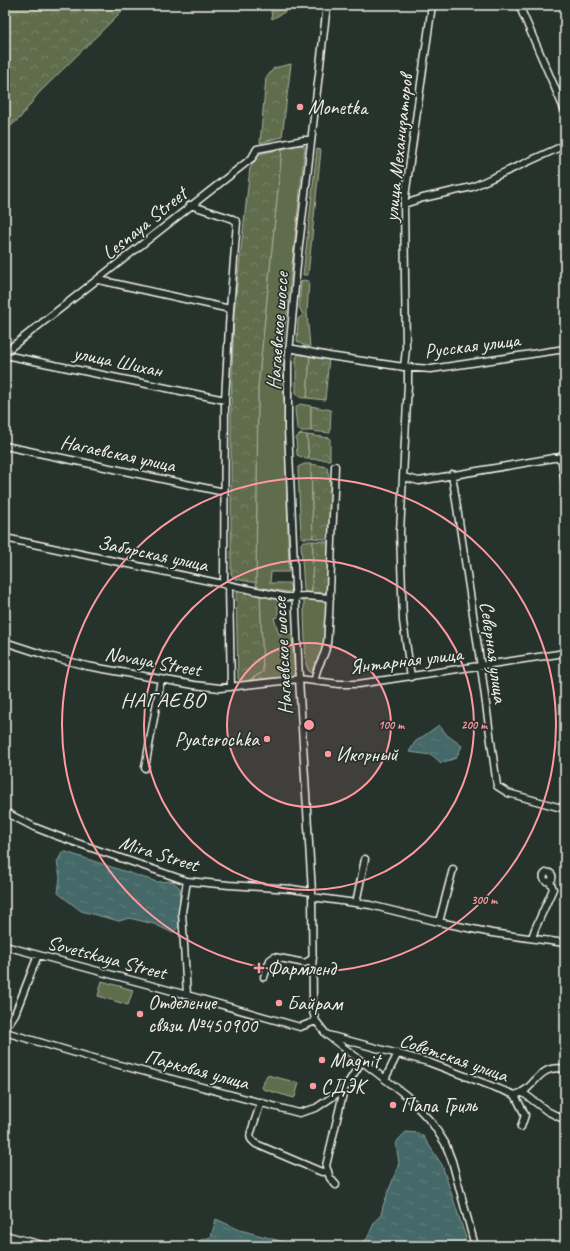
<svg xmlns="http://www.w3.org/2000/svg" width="570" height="1251" viewBox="0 0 570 1251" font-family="Caveat,sans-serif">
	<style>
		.grass { fill: #606d4e; stroke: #aaaf9b }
		.forest { fill: url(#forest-crowns); stroke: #aaaf9b }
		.water { fill: url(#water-ripples); stroke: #8a9f9b }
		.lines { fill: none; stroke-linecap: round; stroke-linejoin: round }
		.minor-casing { stroke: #f4f1e8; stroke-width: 9 }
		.minor { stroke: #26332d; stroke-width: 6 }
		.ring { fill: none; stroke: #ff9aa2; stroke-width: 2 }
		.poi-dot { fill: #ff9aa2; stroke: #26332d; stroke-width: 1.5 }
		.labels { text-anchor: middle; stroke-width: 3.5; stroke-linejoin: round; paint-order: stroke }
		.poi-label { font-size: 20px; fill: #f4f1e8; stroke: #26332d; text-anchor: start }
		.street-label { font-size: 20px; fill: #f4f1e8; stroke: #26332d }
		.quarter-label { font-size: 22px; letter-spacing: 1px; fill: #f4f1e8; stroke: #26332d }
		.centre { fill: #ff9aa2; stroke: #26332d; stroke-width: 2 }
		.ring-label { font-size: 12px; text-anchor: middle; font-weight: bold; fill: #ff9aa2; stroke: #26332d; stroke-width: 3.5; stroke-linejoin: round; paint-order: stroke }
	</style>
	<defs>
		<pattern id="forest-crowns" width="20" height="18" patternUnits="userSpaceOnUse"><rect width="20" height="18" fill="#606d4e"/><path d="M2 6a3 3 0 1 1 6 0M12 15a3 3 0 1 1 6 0" fill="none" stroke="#778268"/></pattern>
		<pattern id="water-ripples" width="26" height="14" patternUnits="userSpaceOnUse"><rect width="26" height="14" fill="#446967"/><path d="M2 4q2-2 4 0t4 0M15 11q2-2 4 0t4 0" fill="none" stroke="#607f7d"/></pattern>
	</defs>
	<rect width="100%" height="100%" fill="#26332d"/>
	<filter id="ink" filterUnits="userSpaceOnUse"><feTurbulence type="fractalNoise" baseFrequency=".025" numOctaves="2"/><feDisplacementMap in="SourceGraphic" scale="8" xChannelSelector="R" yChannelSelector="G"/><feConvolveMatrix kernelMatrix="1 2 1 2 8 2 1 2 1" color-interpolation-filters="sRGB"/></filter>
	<g filter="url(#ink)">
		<!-- grass -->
		<path class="grass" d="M299 145 305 146 283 347 281 352 283 357 289 572H271L270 583H289L291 589 288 592 257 587 256 583 258 387 282 149Z
			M317 149 321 150 308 275H303Z
			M303 280 309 281 307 313 310 347 301 344 297 341 298 319 303 315 299 307 301 282Z
			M300 352 310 355 307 398C302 398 298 398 296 393V357Z
			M300 404 311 406V431H300L297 429 295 409 297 406Z
			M302 434 307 435 309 459H306L297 455 296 438 299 435Z
			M304 464H311L313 538H303L301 537 298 471V467Z
			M303 541H313L312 593H307L304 590 301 544Z
			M260 594 278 599V617L274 618 279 634 288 633 292 636 295 672 294 676 250 680 263 672Z
			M304 598 327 600C326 630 328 646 312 673L309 672 306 665 304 616Z
			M102 981 133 990 128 1005 98 996Z
			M267 1075 299 1083 295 1097 294 1098 263 1089 262 1087Z"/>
		<!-- forest -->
		<path class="forest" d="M5 5H128L38 94 20 118 5 131Z
			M278 5H297L272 19 271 11Z
			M291 64 282 137 260 143 266 78 274 68Z
			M282 149 258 387 256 583 235 579 231 574V406L234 312 250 168 259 154Z
			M310 355 329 358 325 400 307 398Z
			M311 406 331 410 330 433 311 431Z
			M307 435 330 438V460L309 459Z
			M311 464 327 467 331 487 330 540 313 538Z
			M313 541 330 542 327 593H312Z
			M236 592 260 594 263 672 244 683 238 679Z"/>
		<!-- water -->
		<path class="water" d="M439 725 447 735 462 746 456 758 441 763 432 755 409 752 415 742Z
			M63 851 157 882 172 881 180 888 179 926 173 933 154 924 129 918 119 921 81 911 58 893 60 877 57 862Z
			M406 1132 418 1133 423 1136 442 1165 466 1238 461 1246H353L361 1243 367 1239 375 1221 381 1215 383 1206 399 1163 396 1145 398 1140Z
			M216 1219 240 1230 284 1242 293 1246H189L201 1240 211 1237Z"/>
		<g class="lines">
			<defs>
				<path id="minor" d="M327 5 298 254 288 364V429L299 679 312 892 313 1012 316 1021 326 1034 407 1096 432 1123 445 1143 452 1161 475 1246
					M519 5 565 111
					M404 204 423 198 472 187 565 145
					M190 205 233 219 237 222 230 309 225 400 224 584
					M99 280 230 309
					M289 348 329 356 404 367 431 369 565 349
					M5 352 252 158 257 149 304 140H310
					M5 355 225 400
					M404 367 406 349 404 204 432 5
					M408 368V384L403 477 419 481 565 456
					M5 446 224 492
					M561 456 565 483
					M452 474 481 667 497 786 508 793 565 809
					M403 477 400 532 403 621 411 677
					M5 538 285 597 306 596 330 598
					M229 585 231 687
					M5 642 45 655 87 666 194 685 220 688 299 679 339 684H358L565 653
					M315 681C315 667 323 661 326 648 329 638 327 627 329 616L335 466
					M145 768 161 679
					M5 812 34 827 57 836 187 881 229 885 292 889 312 892
					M543.5 877a4.5 4.5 0 1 1 9 0a4.5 4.5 0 1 1-9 0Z
					M187 881 182 912 187 995
					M312 897 370 905 439 922 492 933 565 943
					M356 903 365 859
					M439 922 453 869
					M532 938 535 929 553 889 550 881
					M5 946 187 995 300 1027 316 1021
					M264 977 270 960 274 957 305 963 313 958
					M5 1029 15 1014 38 955
					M5 1032 86 1056 299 1113 316 1108 344 1089 362 1061
					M328 1035 428 1062 515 1095C537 1089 536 1064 565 1069
					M385 1079 398 1053
					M522 1092 547 1111 565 1120
					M515 1095 525 1115 521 1127
					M261 1102 251 1132C249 1138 251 1140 256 1144L317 1170 322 1172 328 1171
					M336 1185 330 1178 326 1166 344 1089
					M5 1235 46 1246"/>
			</defs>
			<!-- minor casing -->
			<use href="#minor" class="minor-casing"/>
			<!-- minor -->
			<use href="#minor" class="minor"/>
		</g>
	</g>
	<!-- distance rings -->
	<circle cx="309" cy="725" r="82" fill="#ff9aa2" fill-opacity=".12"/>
	<g class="ring">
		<circle cx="309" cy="725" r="82"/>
		<circle cx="309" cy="725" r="165"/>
		<circle cx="309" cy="725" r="247"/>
	</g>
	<!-- markers -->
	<g class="poi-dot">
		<circle cx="300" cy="107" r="4"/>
		<circle cx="267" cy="739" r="4"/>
		<circle cx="328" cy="754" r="4"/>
		<path d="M257 962h4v4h4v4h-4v4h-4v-4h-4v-4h4z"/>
		<circle cx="279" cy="1003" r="4"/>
		<circle cx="140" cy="1014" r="4"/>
		<circle cx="322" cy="1060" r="4"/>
		<circle cx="313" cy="1086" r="4"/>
		<circle cx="393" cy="1105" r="4"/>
	</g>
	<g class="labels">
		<!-- poi labels -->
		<g class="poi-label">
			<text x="308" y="114">Monetka</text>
			<text x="259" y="746" text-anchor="end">Pyaterochka</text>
			<text x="336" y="761">Икорный</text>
			<text x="267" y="975">Фармленд</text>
			<text x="148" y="1009">Отделение<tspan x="148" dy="23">связи №450900</tspan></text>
			<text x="287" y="1010">Байрам</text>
			<text x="330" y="1067">Magnit</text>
			<text x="321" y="1093">СДЭК</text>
			<text x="401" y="1112">Папа Гриль</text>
		</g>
		<!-- street labels -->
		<g class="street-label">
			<text transform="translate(398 148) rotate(-84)" y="7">улица Механизаторов</text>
			<text transform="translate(144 223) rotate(-39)" y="7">Lesnaya Street</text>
			<text transform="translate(277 331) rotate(-86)" y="7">Нагаевское шоссе</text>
			<text transform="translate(472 345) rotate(-7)" y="7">Русская улица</text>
			<text transform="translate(118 361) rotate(12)" y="7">улица Шихан</text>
			<text transform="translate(118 453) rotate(12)" y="7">Нагаевская улица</text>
			<text transform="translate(153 553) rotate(12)" y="7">Заборская улица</text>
			<text transform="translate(494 652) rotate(82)" y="7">Северная улица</text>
			<text transform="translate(282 656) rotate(-93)" y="7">Нагаевское шоссе</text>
			<text transform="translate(406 660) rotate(-7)" y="7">Янтарная улица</text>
			<text transform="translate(153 661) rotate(10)" y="7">Novaya Street</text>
			<text transform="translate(159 853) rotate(17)" y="7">Mira Street</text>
			<text transform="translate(107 957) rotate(15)" y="7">Sovetskaya Street</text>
			<text transform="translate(454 1057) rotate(19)" y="7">Советская улица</text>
			<text transform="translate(197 1069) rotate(15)" y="7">Парковая улица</text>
		</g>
		<!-- quarter labels -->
		<g class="quarter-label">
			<text x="163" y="707">НАГАЕВО</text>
		</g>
	</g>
	<circle cx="309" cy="725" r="6" class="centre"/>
	<g class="ring-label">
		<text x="391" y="729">100 m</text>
		<text x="474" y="729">200 m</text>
		<text x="484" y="904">300 m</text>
	</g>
	<!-- margin -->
	<rect width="570" height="1251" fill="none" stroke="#26332d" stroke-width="20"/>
	<rect x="10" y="10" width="550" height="1231" fill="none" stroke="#f4f1e8" stroke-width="1.5" filter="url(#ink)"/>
</svg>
